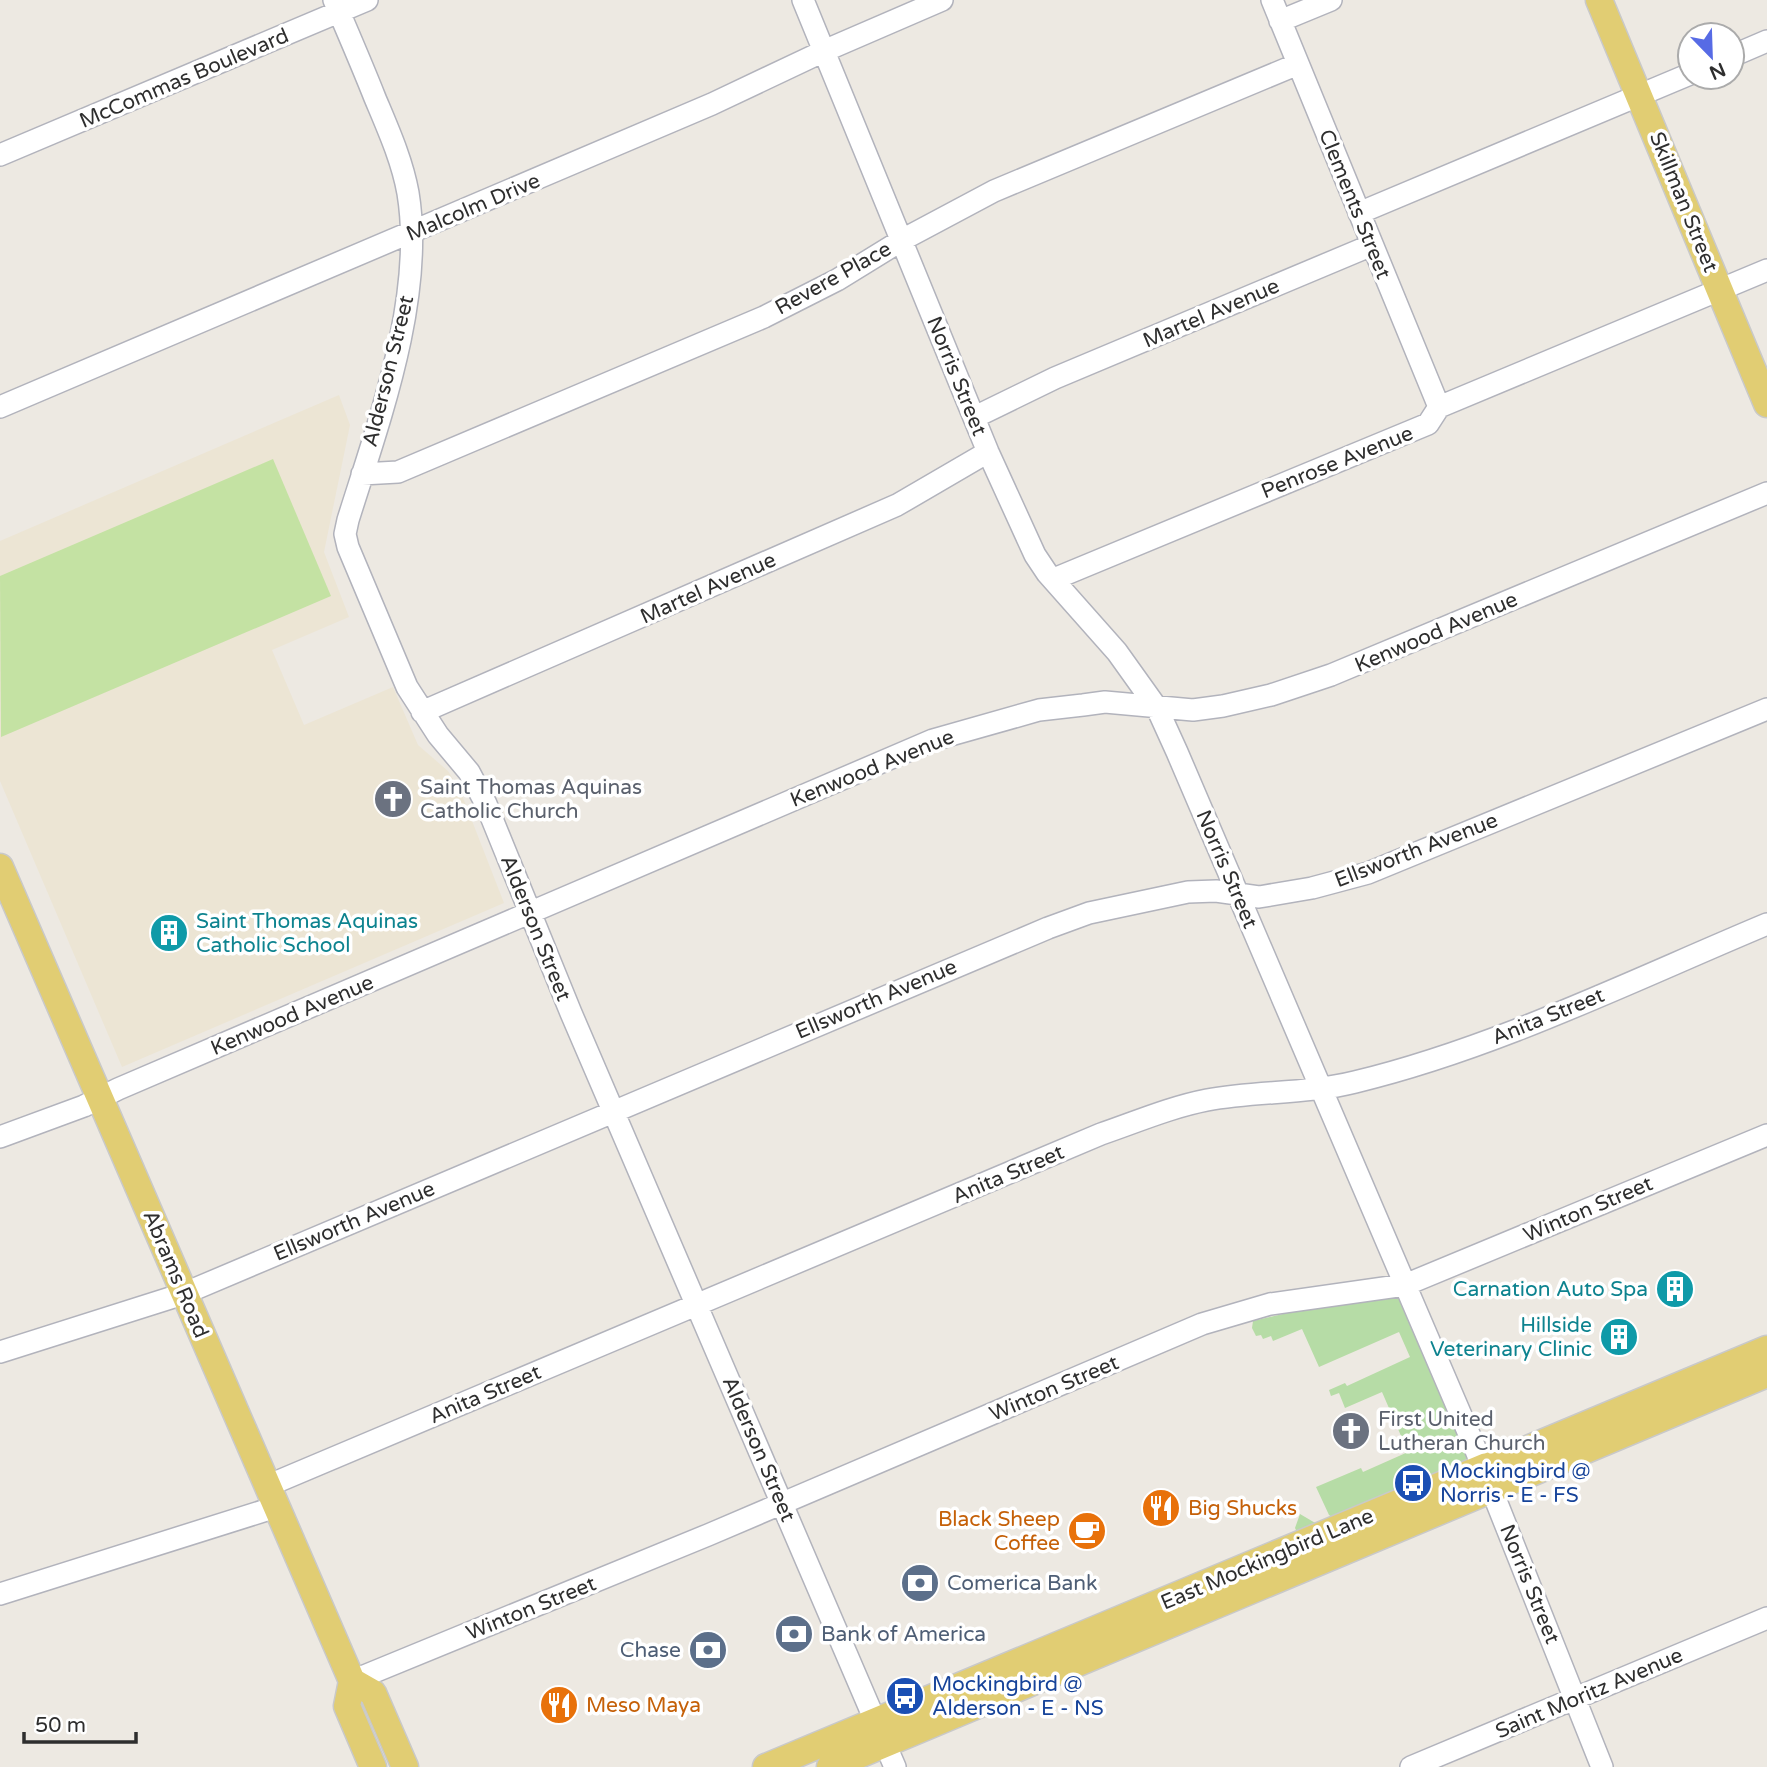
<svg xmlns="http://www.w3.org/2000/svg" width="1767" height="1767" viewBox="0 0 1767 1767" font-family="'Varela Round',sans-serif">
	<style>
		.education { fill: #ece5d4 }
		.green { fill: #b6dca6 }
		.pitch { fill: #c4e2a3 }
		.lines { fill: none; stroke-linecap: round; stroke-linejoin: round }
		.minor-casing { stroke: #b2b3bc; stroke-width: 24 }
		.major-casing { stroke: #c9c9c9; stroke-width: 29 }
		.minor { stroke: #fff; stroke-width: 21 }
		.major { stroke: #e1cd73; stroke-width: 26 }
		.labels { text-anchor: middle; stroke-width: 7; stroke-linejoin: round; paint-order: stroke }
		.street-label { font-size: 21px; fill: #2e2e2e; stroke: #fff }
		.worship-label { font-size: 21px; fill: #5b616d; stroke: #fff; text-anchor: start }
		.culture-label { font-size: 21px; fill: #0d838f; stroke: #fff; text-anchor: end }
		.transit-label { font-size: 21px; fill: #164399; stroke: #fff; text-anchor: start }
		.food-label { font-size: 21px; fill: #c56008; stroke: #fff; text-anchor: start }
		.service-label { font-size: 21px; fill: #4e5e75; stroke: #fff; text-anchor: start }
	</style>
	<rect width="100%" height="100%" fill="#ede9e2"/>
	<!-- education -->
	<path class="education" d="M339 395 350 425 324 552 349 617 272 650 304 725 393 687 418 745 448 771 460 790 504 903 122 1067 0 781V541Z"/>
	<!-- green -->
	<path class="green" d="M1394 1297 1404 1300 1469 1456 1464 1463 1332 1517 1329 1515 1316 1487 1361 1468 1363 1472 1408 1452 1382 1392 1345 1408 1339 1393 1331 1396 1329 1390 1345 1383 1347 1386 1410 1357 1399 1332 1319 1367 1302 1329 1273 1341 1271 1336 1263 1339 1261 1335 1256 1336 1252 1328 1253 1321 1300 1310Z
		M1300 1514 1317 1524 1297 1532 1295 1528Z"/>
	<!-- pitch -->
	<path class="pitch" d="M273 459 331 596 1 737 0 576Z"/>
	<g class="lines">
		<defs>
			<path id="minor" d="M334 0C348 33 362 65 375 98 388 129 402 160 408 193 425 297 379 421 348 520L345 534 348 547 407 687 438 735 469 772 486 804 571 1013 895 1767
				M803 0 988 452 1035 555 1047 573 1117 652 1157 708 1177 752 1475 1448 1602 1767
				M1272 0 1439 407
				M1280 21 1331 0
				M1732 56 1767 41
				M0 155 367 0
				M1359 213 1690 74
				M0 407 712 104 824 51 942 0
				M975 417 1055 378 1372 245
				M362 474 398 472 764 317 837 280 902 240 994 191 1298 64
				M1054 579 1428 424 1439 407 1767 270
				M422 712 897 505 988 452
				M0 1137 84 1106 118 1089 933 740 1039 710 1083 705 1105 702 1193 710 1223 706 1271 695 1331 675 1767 493
				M0 1352 183 1294 1048 928 1089 913 1188 892 1216 891 1259 897 1312 888 1368 873 1767 709
				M267 1486 1101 1134C1136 1122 1171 1107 1207 1100 1256 1091 1307 1094 1355 1082 1496 1048 1633 980 1767 924
				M0 1594 276 1507
				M352 1681 708 1535 1202 1324 1270 1304 1405 1285 1767 1135
				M1411 1767 1767 1618"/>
			<path id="major" d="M1599 0 1767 404
				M0 867 352 1681 347 1706 373 1767
				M352 1681 373 1693 405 1767
				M766 1767 1767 1349
				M830 1767 1767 1374"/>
		</defs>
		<!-- minor casing -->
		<use href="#minor" class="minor-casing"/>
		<!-- major casing -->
		<use href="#major" class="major-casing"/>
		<!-- minor -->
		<use href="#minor" class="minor"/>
		<!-- major -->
		<use href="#major" class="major"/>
	</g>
	<!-- icons -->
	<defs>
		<symbol id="church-disc" viewBox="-11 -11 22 22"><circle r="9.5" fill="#6b7280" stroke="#fff"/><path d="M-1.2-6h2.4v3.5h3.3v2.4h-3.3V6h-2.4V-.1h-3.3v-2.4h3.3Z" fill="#fff"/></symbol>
		<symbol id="building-disc" viewBox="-11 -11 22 22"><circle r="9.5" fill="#0f9aa8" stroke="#fff"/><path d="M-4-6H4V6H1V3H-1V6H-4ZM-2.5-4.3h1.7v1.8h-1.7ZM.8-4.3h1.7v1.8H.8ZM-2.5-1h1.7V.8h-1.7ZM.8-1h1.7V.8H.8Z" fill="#fff"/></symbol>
		<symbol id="bus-disc" viewBox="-11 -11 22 22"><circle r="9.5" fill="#1a4fb4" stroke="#fff"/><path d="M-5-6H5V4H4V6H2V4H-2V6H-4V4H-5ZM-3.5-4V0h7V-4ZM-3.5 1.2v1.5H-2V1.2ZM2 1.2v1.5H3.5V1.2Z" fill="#fff"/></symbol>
		<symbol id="restaurant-disc" viewBox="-11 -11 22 22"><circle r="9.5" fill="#e8710a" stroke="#fff"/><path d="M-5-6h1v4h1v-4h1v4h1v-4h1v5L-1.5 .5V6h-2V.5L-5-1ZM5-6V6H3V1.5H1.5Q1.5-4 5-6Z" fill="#fff"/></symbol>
		<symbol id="cafe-disc" viewBox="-11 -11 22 22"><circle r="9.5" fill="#e8710a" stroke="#fff"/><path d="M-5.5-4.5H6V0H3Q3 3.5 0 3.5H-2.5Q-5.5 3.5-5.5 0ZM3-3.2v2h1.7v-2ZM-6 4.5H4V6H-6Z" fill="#fff"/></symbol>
		<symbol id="bank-disc" viewBox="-11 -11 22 22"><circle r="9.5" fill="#5c6f8a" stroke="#fff"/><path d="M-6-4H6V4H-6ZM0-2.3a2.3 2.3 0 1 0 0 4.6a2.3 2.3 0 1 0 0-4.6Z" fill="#fff"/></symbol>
	</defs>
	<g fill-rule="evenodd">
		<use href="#church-disc" x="371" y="777" width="44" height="44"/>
		<use href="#building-disc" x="147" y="911" width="44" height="44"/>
		<use href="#building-disc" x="1653" y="1267" width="44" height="44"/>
		<use href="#building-disc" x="1597" y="1315" width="44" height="44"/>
		<use href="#church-disc" x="1329" y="1409" width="44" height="44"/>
		<use href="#bus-disc" x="1391" y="1461" width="44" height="44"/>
		<use href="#restaurant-disc" x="1139" y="1486" width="44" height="44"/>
		<use href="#cafe-disc" x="1065" y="1509" width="44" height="44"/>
		<use href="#bank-disc" x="898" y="1561" width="44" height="44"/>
		<use href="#bank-disc" x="772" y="1612" width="44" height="44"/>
		<use href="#bank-disc" x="686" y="1628" width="44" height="44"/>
		<use href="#bus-disc" x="883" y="1674" width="44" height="44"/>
		<use href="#restaurant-disc" x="537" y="1683" width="44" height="44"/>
	</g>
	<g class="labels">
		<!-- street labels -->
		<g class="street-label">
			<text transform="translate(184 78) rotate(-23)" y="7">McCommas Boulevard</text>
			<text transform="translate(1684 202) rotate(68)" y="7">Skillman Street</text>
			<text transform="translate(1355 204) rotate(68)" y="7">Clements Street</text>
			<text transform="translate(473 207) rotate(-23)" y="7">Malcolm Drive</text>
			<text transform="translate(833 278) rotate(-29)" y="7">Revere Place</text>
			<text transform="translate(1211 313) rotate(-23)" y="7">Martel Avenue</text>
			<text transform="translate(388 371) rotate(-76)" y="7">Alderson Street</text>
			<text transform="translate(957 376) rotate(68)" y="7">Norris Street</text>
			<text transform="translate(1337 462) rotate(-22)" y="7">Penrose Avenue</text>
			<text transform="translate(708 588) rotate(-24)" y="7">Martel Avenue</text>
			<text transform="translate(1436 632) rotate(-23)" y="7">Kenwood Avenue</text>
			<text transform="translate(872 768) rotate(-22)" y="7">Kenwood Avenue</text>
			<text transform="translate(1416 850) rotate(-21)" y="7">Ellsworth Avenue</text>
			<text transform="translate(1227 869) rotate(67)" y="7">Norris Street</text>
			<text transform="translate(536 928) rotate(68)" y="7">Alderson Street</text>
			<text transform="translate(876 999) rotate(-23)" y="7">Ellsworth Avenue</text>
			<text transform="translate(292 1015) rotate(-23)" y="7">Kenwood Avenue</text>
			<text transform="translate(1548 1016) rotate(-22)" y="7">Anita Street</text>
			<text transform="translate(1008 1174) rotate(-23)" y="7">Anita Street</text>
			<text transform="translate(1588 1209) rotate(-23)" y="7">Winton Street</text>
			<text transform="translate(354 1221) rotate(-23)" y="7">Ellsworth Avenue</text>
			<text transform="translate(176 1274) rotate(67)" y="7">Abrams Road</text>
			<text transform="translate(1054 1388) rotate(-23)" y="7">Winton Street</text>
			<text transform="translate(485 1394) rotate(-23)" y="7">Anita Street</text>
			<text transform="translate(759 1449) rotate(67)" y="7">Alderson Street</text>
			<text transform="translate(1267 1559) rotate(-23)" y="7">East Mockingbird Lane</text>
			<text transform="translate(1530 1584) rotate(68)" y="7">Norris Street</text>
			<text transform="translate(531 1608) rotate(-22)" y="7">Winton Street</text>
			<text transform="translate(1589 1693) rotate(-23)" y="7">Saint Moritz Avenue</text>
		</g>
		<!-- worship labels -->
		<g class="worship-label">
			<text x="420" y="794">Saint Thomas Aquinas<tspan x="420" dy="24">Catholic Church</tspan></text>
			<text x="1378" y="1426">First United<tspan x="1378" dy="24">Lutheran Church</tspan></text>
		</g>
		<!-- culture labels -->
		<g class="culture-label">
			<text x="196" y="928" text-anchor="start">Saint Thomas Aquinas<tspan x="196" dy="24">Catholic School</tspan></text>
			<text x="1648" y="1296">Carnation Auto Spa</text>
			<text x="1592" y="1332">Hillside<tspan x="1592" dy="24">Veterinary Clinic</tspan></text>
		</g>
		<!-- transit labels -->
		<g class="transit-label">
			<text x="1440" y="1478">Mockingbird @<tspan x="1440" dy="24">Norris - E - FS</tspan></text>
			<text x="932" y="1691">Mockingbird @<tspan x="932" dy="24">Alderson - E - NS</tspan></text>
		</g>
		<!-- food labels -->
		<g class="food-label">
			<text x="1188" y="1515">Big Shucks</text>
			<text x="1060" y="1526" text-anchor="end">Black Sheep<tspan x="1060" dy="24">Coffee</tspan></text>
			<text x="586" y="1712">Meso Maya</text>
		</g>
		<!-- service labels -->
		<g class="service-label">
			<text x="947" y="1590">Comerica Bank</text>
			<text x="821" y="1641">Bank of America</text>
			<text x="681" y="1657" text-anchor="end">Chase</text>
		</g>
	</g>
	<!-- north arrow -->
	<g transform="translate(1711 56) rotate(157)"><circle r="33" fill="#ffffff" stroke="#ababab" stroke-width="2"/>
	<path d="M0-5L12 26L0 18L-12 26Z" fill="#576be5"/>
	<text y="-10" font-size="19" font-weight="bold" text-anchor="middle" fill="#2e2e2e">N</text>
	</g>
	<!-- scale -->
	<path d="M24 1732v10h112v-10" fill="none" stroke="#2e2e2e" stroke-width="3.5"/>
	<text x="35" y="1732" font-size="21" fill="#2e2e2e" stroke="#ffffff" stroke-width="5" paint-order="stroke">50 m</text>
</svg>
